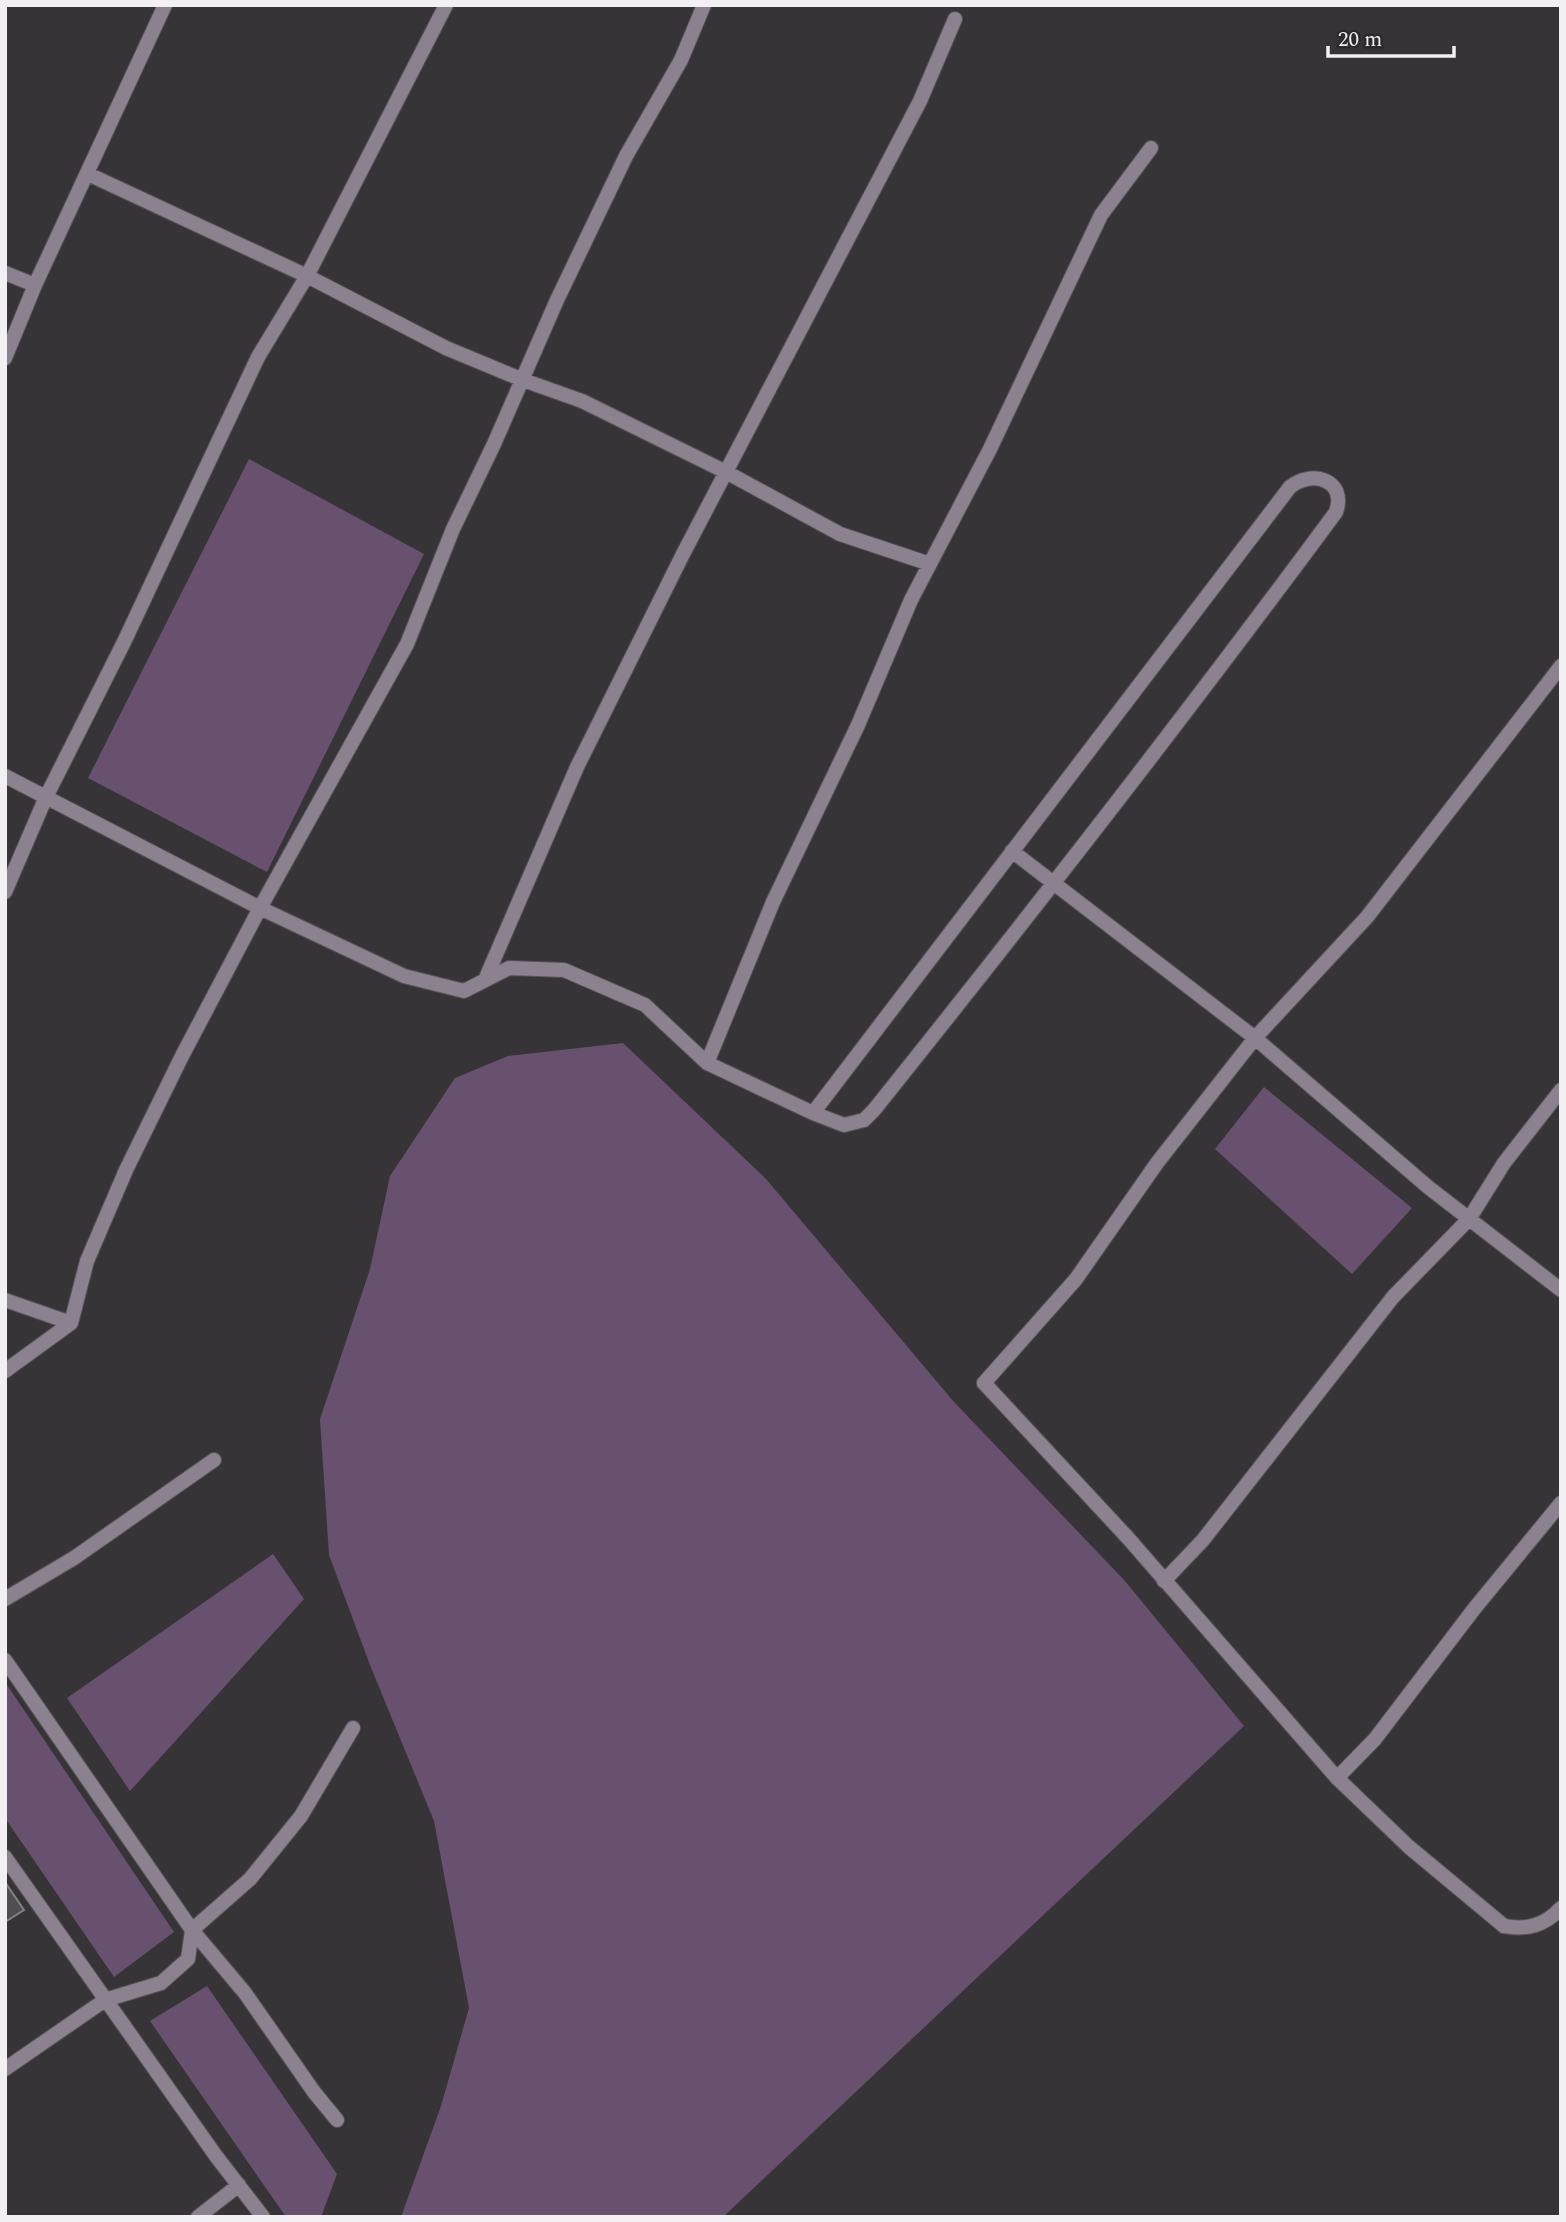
<svg xmlns="http://www.w3.org/2000/svg" width="1566" height="2222" viewBox="0 0 1566 2222" font-family="Spectral,serif">
	<style>
		.green { fill: #68516e }
		.building { fill: #514e51; stroke: #848185; stroke-width: 2 }
		.lines { fill: none; stroke-linecap: round; stroke-linejoin: round }
		.pedestrian-casing { stroke: #555256; stroke-width: 16 }
		.minor-casing { stroke: #555256; stroke-width: 16 }
		.pedestrian { stroke: #8c818f; stroke-width: 14 }
		.minor { stroke: #8c818f; stroke-width: 14 }
	</style>
	<rect width="100%" height="100%" fill="#373438"/>
	<!-- green -->
	<path class="green" d="M249 459 424 554 267 872 88 778Z
		M623 1043 766 1179 954 1402 1125 1581 1244 1726 723 2217H401L441 2106 469 2008 434 1821 370 1665 329 1555 320 1419 370 1269 390 1176 455 1078 508 1056Z
		M1264 1087 1412 1208 1352 1274 1215 1149Z
		M273 1554 304 1599 130 1791 67 1698Z
		M5 1682 174 1932 114 1977 5 1818Z
		M207 1986 337 2174 321 2217H286L150 2021Z"/>
	<!-- building -->
	<path class="building" d="M5 1882 24 1910 5 1922Z"/>
	<g class="lines">
		<defs>
			<path id="pedestrian" d="M984 1383 1128 1538 1337 1778 1409 1847 1504 1926"/>
			<path id="minor" d="M88 174 307 276 446 348 523 380 582 401 726 472 840 534 930 564
				M5 273 35 285
				M5 358 35 285 165 5
				M5 776 260 908 404 976 464 991 509 968 564 970 645 1005 707 1063 813 1113 844 1125 864 1120 874 1110C1031 914 1186 715 1336 512 1347 480 1312 469 1290 487L813 1113
				M1012 851 1255 1038 1428 1187 1561 1290
				M5 892 46 797 124 642 258 357 307 276 446 5
				M485 980 577 767 683 554 920 101 955 19
				M707 1063 773 902 858 725 911 600 990 449 1101 215 1151 148
				M5 1300 71 1323
				M5 1371 71 1323 87 1261 126 1170 182 1056 260 908 407 644 453 529 494 444 557 300 626 156 681 60 704 5
				M984 1383 1076 1279 1157 1163 1255 1038 1367 917 1561 666
				M1164 1581 1203 1540 1393 1297 1469 1219 1504 1163 1561 1090
				M5 1599 74 1558 214 1460
				M5 1660 192 1930 245 1993 314 2092 337 2120
				M1337 1778 1375 1739 1474 1609 1561 1503
				M5 1857 216 2156 263 2217
				M1504 1926C1527 1930 1544 1926 1561 1908
				M5 2069 105 2000 161 1983 188 1959 192 1930 250 1879 301 1816 353 1728
				M198 2217 239 2185"/>
		</defs>
		<!-- pedestrian casing -->
		<use href="#pedestrian" class="pedestrian-casing"/>
		<!-- minor casing -->
		<use href="#minor" class="minor-casing"/>
		<!-- pedestrian -->
		<use href="#pedestrian" class="pedestrian"/>
		<!-- minor -->
		<use href="#minor" class="minor"/>
	</g>
	<!-- border -->
	<rect width="1566" height="2222" fill="none" stroke="#f2f0f2" stroke-width="14"/>
	<!-- scale -->
	<path d="M1328 46v10h126v-10" fill="none" stroke="#f2f0f2" stroke-width="3.5"/>
	<text x="1338" y="46" font-size="21" fill="#f2f0f2" stroke="#2d2a2e" stroke-width="5" paint-order="stroke">20 m</text>
</svg>
